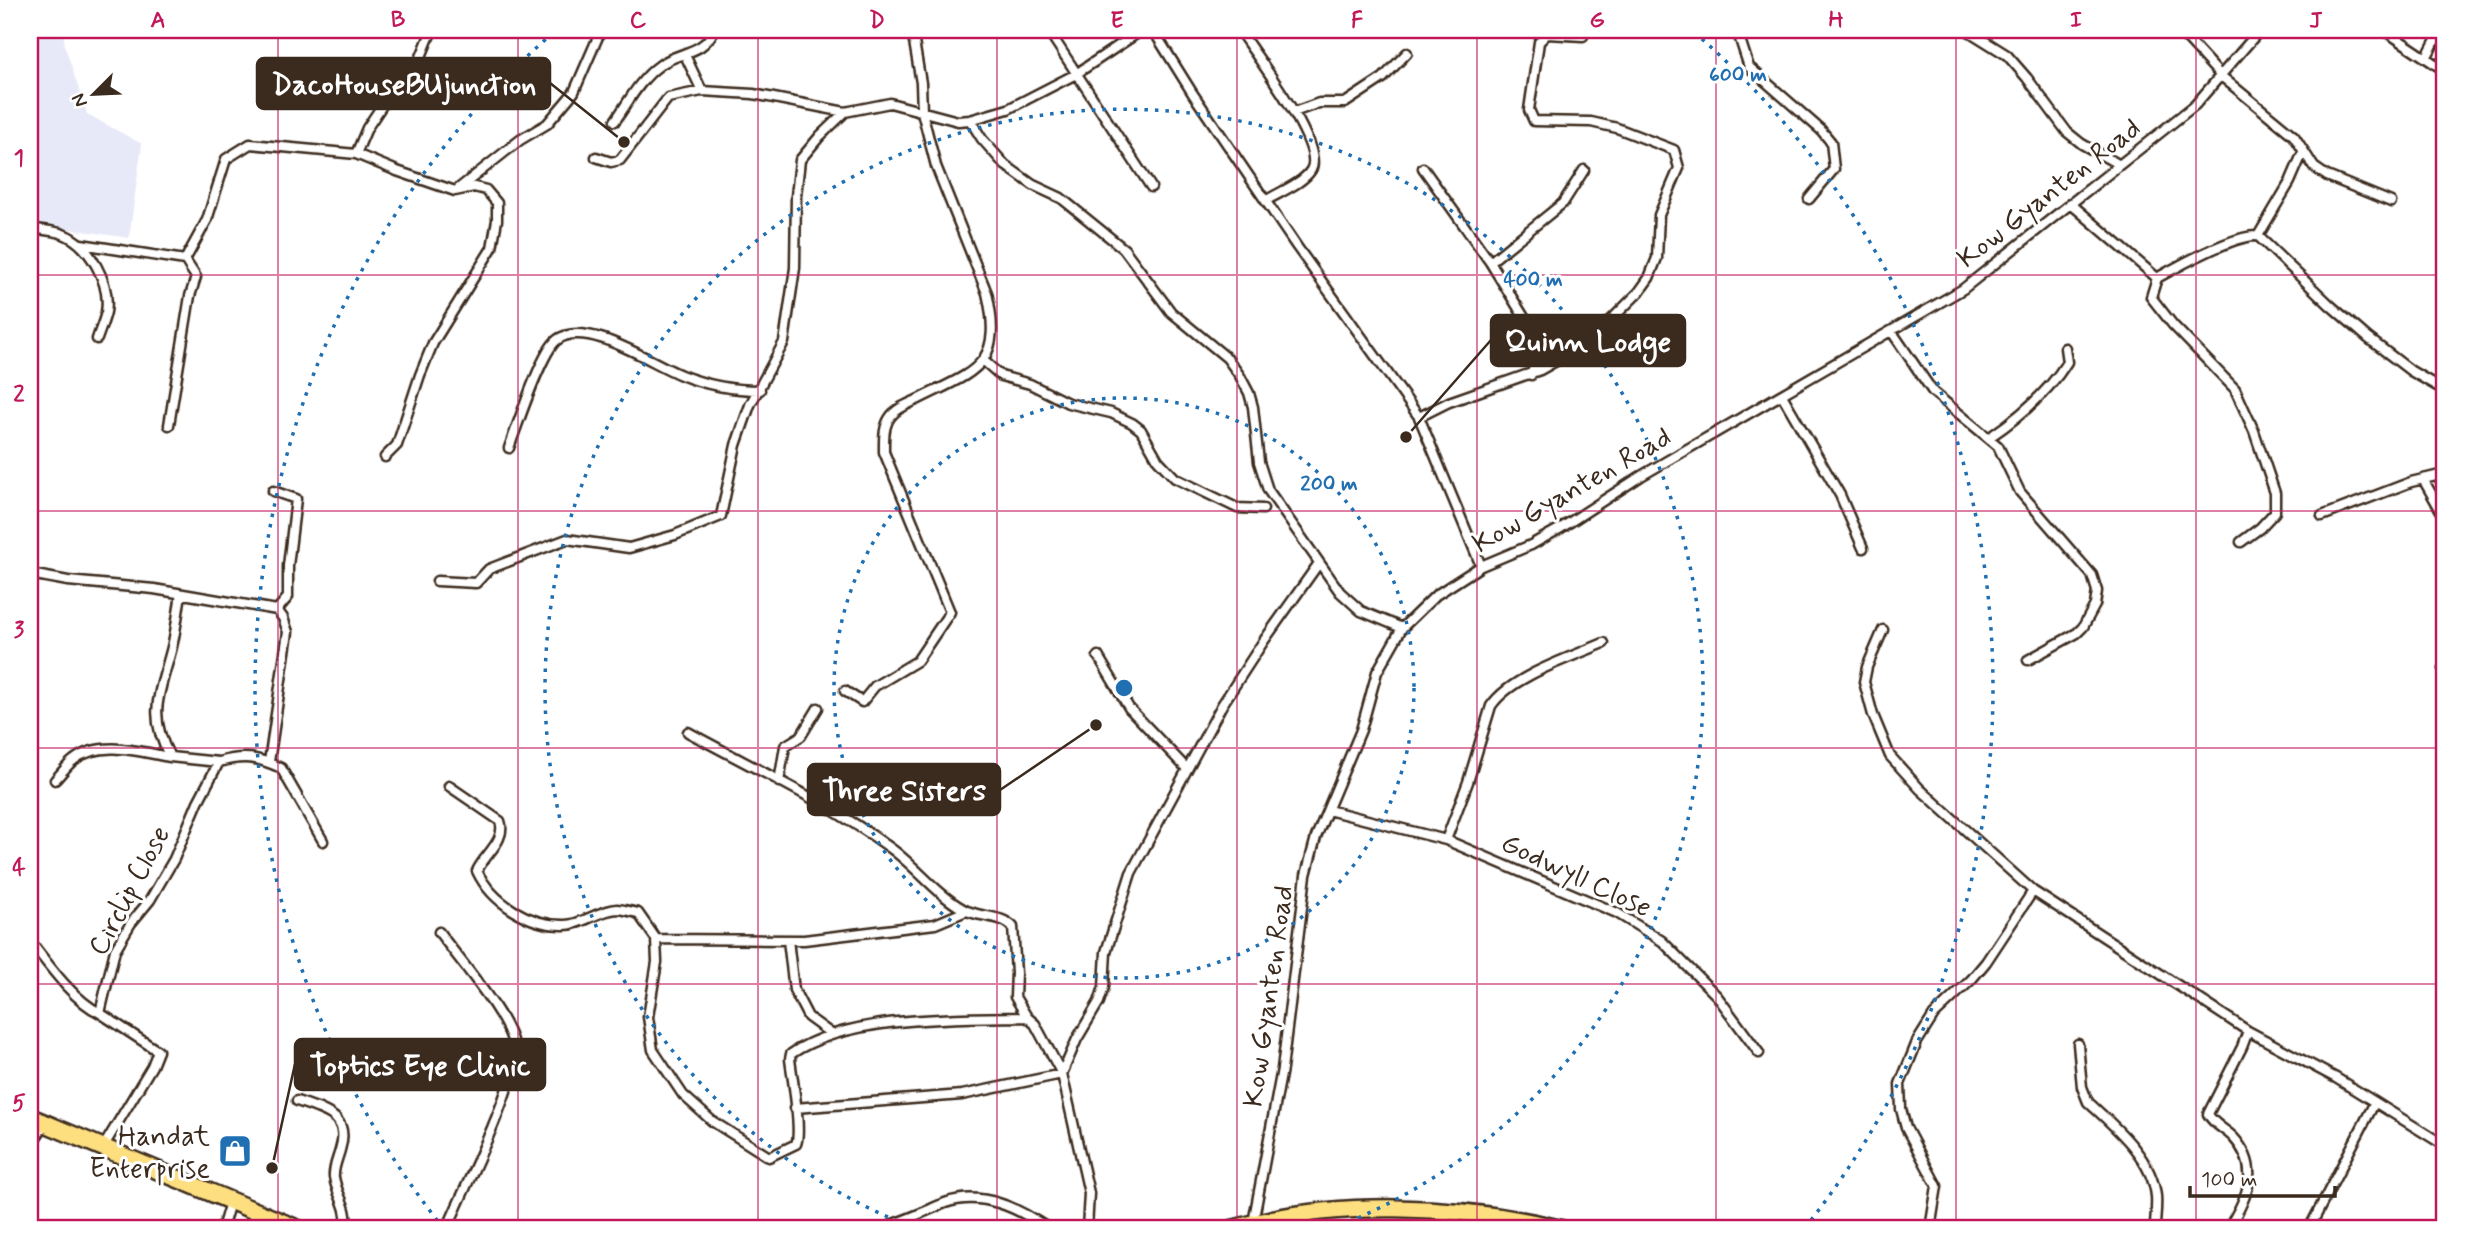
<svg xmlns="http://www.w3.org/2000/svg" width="2474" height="1259" viewBox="0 0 2474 1259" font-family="Mynerve,sans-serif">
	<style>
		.built { fill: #e8e9f8 }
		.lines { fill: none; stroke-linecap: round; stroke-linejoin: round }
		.street-casing { stroke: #3b2a1e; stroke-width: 13 }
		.highway-casing { stroke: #3b2a1e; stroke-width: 21 }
		.street { stroke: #fff; stroke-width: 8 }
		.highway { stroke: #fedf80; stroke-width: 16 }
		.grid { fill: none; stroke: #c2185b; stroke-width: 2; stroke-opacity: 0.55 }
		.ring { fill: none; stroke: #1f6fb2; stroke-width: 3.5; stroke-dasharray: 3.5 7 }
		.labels { text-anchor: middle; stroke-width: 6; stroke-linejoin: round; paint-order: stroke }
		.street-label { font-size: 28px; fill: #3b2a1e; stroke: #fff }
		.poi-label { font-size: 28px; fill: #3b2a1e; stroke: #fff; text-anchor: end }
		.centre { fill: #1f6fb2; stroke: #fff; stroke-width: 3.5 }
		.ring-label { font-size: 21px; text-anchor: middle; font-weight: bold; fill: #1f6fb2; stroke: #fff; stroke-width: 6; stroke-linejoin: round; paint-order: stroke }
		.leader { fill: none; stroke: #3b2a1e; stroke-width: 2.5 }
		.callout-dot { fill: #3b2a1e; stroke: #fff; stroke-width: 2.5 }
		.callout { fill: #3b2a1e; stroke: #3b2a1e; stroke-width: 2.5 }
		.callout-label { font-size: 30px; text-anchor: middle; font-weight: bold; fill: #fff }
		.neatline { fill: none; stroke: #c2185b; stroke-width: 2.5 }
		.grid-label { font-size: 23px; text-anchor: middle; font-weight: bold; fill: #c2185b }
	</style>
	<rect width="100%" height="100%" fill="#fff"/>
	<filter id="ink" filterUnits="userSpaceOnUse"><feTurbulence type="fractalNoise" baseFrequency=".0143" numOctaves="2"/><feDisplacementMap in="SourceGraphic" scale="14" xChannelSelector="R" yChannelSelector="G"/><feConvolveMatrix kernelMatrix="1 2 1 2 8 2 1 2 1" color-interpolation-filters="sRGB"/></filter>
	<g filter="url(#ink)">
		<!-- built -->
		<path class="built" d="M30 30H63L65 47 87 114 142 144 129 238 30 223Z"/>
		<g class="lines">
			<defs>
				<path id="street" d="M1048 30 1151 187
					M1153 30 1193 94 1297 247 1419 417 1481 566
					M1239 30C1254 53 1326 146 1311 170 1303 183 1280 192 1267 200
					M1737 30 1749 67 1821 130 1831 142 1834 169 1809 199
					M1967 30 2007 55 2027 78 2067 132 2082 144 2118 164
					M2179 30 2221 76 2294 136 2314 167 2327 176 2391 202
					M2384 30 2444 70
					M685 55 702 91
					M2426 58 2441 30
					M1294 112 1319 103H1345L1383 78 1407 53
					M970 120 982 139 1005 165 1033 185 1061 198 1124 249 1171 312 1227 358 1240 376 1249 393 1253 407 1259 462 1268 490 1340 592 1361 611 1402 628
					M615 121C629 101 640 79 660 65 679 51 703 55 714 30
					M356 154 367 128 389 95 418 64 432 30
					M596 157 611 162 620 160 668 98 702 91 753 94 845 112 890 103 958 121 970 120 1008 109 1076 74 1142 30
					M1423 168 1490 262 1527 322 1538 345 1539 355 1531 375
					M458 189 520 140 547 124 574 92 601 30
					M2070 203 2157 278
					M30 228C40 230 53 230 63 234 90 244 111 284 106 312 104 321 100 330 97 339
					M2258 236 2290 182 2303 152
					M81 244 185 260
					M1490 262 1563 203 1584 170
					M1892 332 1933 392 1998 446 2020 492 2092 575 2097 591 2095 605 2083 627 2077 633 2028 660
					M984 361 1001 376 1030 384 1068 403 1111 413 1132 423 1141 430 1158 460 1175 478 1237 508 1263 509
					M1782 395 1840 495 1863 548
					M1419 417 1449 402 1540 370 1563 357 1610 321 1639 292 1649 278 1657 258 1659 215 1679 168 1674 150 1617 128 1591 122 1534 121 1529 110 1539 42 1547 34 1583 36
					M169 425 190 296 196 277 185 260 207 220 226 159 250 144 356 154 397 171 455 191 474 187 486 190 497 203V220L492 248 433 343 420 375 397 445 385 457
					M1990 437C2019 417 2049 392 2067 362L2065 348
					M509 448C517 427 541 352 557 340 586 318 651 363 681 375 706 385 733 390 760 390
					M2423 479 2444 516
					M273 491 296 499 288 566V597L277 610
					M2322 516 2411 482 2444 474
					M2241 542 2260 528 2275 512V493L2254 431 2235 389 2173 325 2151 297 2157 278C2178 266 2236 234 2258 236L2330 305 2368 338 2411 371 2444 390
					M30 574 68 581 154 589 277 610 283 618 288 632 269 762
					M437 581 476 583 489 569 567 539 629 548 675 535 721 516 736 445 750 405 784 342 795 268 796 196 800 160 820 136 845 112
					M181 594C178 612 176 630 172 647 161 691 146 713 170 757L219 762
					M1883 630 1867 667 1864 682 1873 715 1890 756 1920 789 2033 891 2248 1031 2336 1078 2444 1145
					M1098 656 1129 708 1187 769
					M2444 669V670
					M845 691 862 702 875 686 917 661 950 612 884 452C884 440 883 426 891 416 897 408 910 403 919 399 975 371 1004 366 987 293L936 166 922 112 921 83 912 30
					M688 732C755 769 827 802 889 847 916 866 935 893 963 909 978 918 1001 914 1013 927L1016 973 1015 997 1027 1017
					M55 780C61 774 67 765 74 760 100 739 141 752 170 757
					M779 782 785 746 801 736 818 708
					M449 786 500 821C507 840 484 855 477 871 492 903 530 926 565 925 582 925 599 910 617 909 623 909 632 912 638 913L656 939 657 962 648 1017 653 1050 683 1095 712 1121 769 1157 796 1144C802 1131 792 1076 790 1059L791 1054C847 1015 959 1018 1027 1017L1035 1024 1062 1074 962 1095 795 1108
					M1328 810 1446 840 1617 913 1662 941 1717 996 1759 1053
					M1446 840 1468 782 1491 706C1511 676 1572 657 1604 643
					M439 932C459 960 510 1017 514 1049 519 1082 462 1192 447 1229
					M656 939 804 940 935 924 966 911
					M788 940 794 990 808 1017 830 1033
					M30 941C48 964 73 1000 100 1013
					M2078 1044 2082 1087 2088 1102C2114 1126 2152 1157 2156 1196 2157 1207 2155 1218 2155 1229
					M297 1101C324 1111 351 1115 340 1150 338 1158 333 1168 334 1177 337 1197 349 1206 346 1229
					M30 1146 45 1124
					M102 1149 152 1066 158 1051 100 1013 115 950 131 923 150 900 174 859 198 802 219 762C243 755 258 757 281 768L323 841
					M1253 1223 1282 1069 1306 875 1316 837 1361 730 1377 672 1402 628 1436 595 1481 566 1531 545 1561 528 1641 476 1963 289 2195 105 2260 30
					M893 1224C911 1218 928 1210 945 1203 982 1190 1018 1208 1049 1229
					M222 1229 230 1202
					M1087 1229 1089 1193 1062 1074 1077 1039 1099 1002 1104 987 1106 952 1131 873 1222 705 1263 642 1319 563
					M1475 1229 1480 1214
					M1930 1229 1937 1186 1906 1128 1901 1109 1900 1084 1917 1042 1934 1015 1971 980 1986 962 2033 891
					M2058 1229H2065
					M2228 1229C2247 1198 2262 1168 2233 1137 2225 1129 2213 1124 2208 1114L2242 1047 2248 1031
					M2309 1229 2375 1102"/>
				<path id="highway" d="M30 1117 298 1229
					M1232 1229C1333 1199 1459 1204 1561 1229"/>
			</defs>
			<!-- street casing -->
			<use href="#street" class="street-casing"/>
			<!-- highway casing -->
			<use href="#highway" class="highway-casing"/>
			<!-- street -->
			<use href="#street" class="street"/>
			<!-- highway -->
			<use href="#highway" class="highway"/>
		</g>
	</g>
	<!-- grid -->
	<path class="grid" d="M278 30V1229M518 30V1229M758 30V1229M997 30V1229M1237 30V1229M1477 30V1229M1716 30V1229M1956 30V1229M2196 30V1229M30 275H2444M30 511H2444M30 748H2444M30 984H2444"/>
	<!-- distance rings -->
	<g class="ring">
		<circle cx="1124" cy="688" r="290"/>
		<path d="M917 1229A579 579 0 1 1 1331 1229"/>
		<path d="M444 1229A869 869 0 0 1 554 32M1694 32A869 869 0 0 1 1804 1229"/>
	</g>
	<!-- icons -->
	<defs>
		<symbol id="shop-square" viewBox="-11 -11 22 22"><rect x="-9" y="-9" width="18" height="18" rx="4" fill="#1f6fb2" stroke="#fff"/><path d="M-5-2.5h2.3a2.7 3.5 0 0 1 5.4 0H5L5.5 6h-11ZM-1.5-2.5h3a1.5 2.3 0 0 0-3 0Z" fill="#fff"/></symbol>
	</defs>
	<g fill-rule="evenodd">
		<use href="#shop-square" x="216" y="1132" width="38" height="38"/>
	</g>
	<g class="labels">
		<!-- street labels -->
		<g class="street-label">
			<text transform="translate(2048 192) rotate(-38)" y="10">Kow Gyanten Road</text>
			<text transform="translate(1571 489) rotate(-30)" y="10">Kow Gyanten Road</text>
			<text transform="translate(1577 874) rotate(25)" y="10">Godwyll Close</text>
			<text transform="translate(128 890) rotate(-62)" y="10">Circlip Close</text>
			<text transform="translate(1267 996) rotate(-82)" y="10">Kow Gyanten Road</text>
		</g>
		<!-- poi labels -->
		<g class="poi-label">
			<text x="210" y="1145">Handat<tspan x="210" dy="32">Enterprise</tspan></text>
		</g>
	</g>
	<circle cx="1124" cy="688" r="10" class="centre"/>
	<g class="ring-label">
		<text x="1738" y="81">600 m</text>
		<text x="1533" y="286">400 m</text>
		<text x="1329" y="490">200 m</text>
	</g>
	<!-- callouts -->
	<path class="leader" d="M624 142L550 83M1406 437L1491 340M1096 725L1000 790M272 1168L295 1064"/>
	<g class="callout-dot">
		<circle cx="624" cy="142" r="7"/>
		<circle cx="1406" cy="437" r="7"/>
		<circle cx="1096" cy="725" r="7"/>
		<circle cx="272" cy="1168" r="7"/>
	</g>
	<g class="callout">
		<rect x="257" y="58" width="293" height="51" rx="7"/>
		<rect x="1491" y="315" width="194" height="51" rx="7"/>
		<rect x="808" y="764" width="192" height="51" rx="7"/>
		<rect x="295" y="1039" width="250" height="51" rx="7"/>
	</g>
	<g class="callout-label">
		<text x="404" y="94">DacoHouseBUjunction</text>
		<text x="1588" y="351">Quinn Lodge</text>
		<text x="904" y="800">Three Sisters</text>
		<text x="420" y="1075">Toptics Eye Clinic</text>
	</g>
	<!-- margin -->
	<rect width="2474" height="1259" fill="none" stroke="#fff" stroke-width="77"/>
	<!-- north arrow -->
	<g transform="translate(94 94) rotate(246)" stroke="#ffffff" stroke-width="5" paint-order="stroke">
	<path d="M0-5L12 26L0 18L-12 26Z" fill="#3b2a1e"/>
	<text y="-10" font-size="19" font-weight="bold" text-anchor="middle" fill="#3b2a1e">N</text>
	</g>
	<!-- scale -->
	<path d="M2190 1186v10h145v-10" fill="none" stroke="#3b2a1e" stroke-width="3.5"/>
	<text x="2201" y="1186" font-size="21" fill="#3b2a1e" stroke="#ffffff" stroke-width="5" paint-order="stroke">100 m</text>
	<rect x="38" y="38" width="2398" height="1182" class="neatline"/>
	<g class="grid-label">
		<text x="158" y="27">A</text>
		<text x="398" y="27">B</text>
		<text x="638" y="27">C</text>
		<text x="877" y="27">D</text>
		<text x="1117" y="27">E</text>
		<text x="1357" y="27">F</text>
		<text x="1597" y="27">G</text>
		<text x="1836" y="27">H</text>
		<text x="2076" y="27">I</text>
		<text x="2316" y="27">J</text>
		<text x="19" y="165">1</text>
		<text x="19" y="401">2</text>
		<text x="19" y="637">3</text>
		<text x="19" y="874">4</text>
		<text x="19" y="1110">5</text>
	</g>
</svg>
